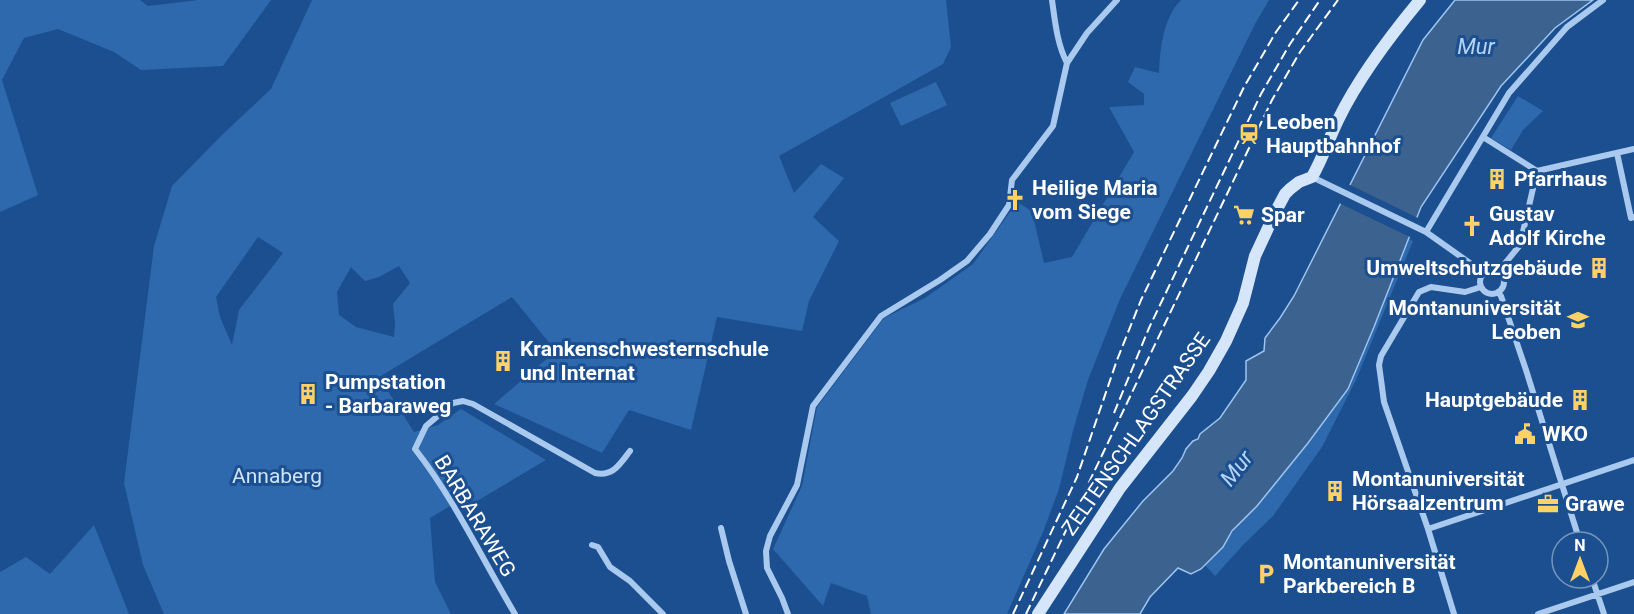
<svg xmlns="http://www.w3.org/2000/svg" width="1634" height="614" viewBox="0 0 1634 614" font-family="Roboto,sans-serif">
	<style>
		.green { fill: #2e69ad; fill-rule: evenodd }
		.water { fill: #3c6290; stroke: #9cc4f0; stroke-width: 1.5 }
		.pier { fill: #1b4f8f }
		.lines { fill: none; stroke-linecap: round; stroke-linejoin: round }
		.minor { stroke: #a9c9ee; stroke-width: 6 }
		.secondary { stroke: #d6e6fa; stroke-width: 12 }
		.rail { stroke: #fff; stroke-width: 2; stroke-dasharray: 10 4.5; stroke-linecap: butt }
		.labels { text-anchor: middle; stroke-width: 6; stroke-linejoin: round; paint-order: stroke }
		.poi-label { font-size: 21px; font-weight: bold; fill: #fff; stroke: #1b4f8f; text-anchor: start }
		.street-label { font-size: 21px; fill: #fff; stroke: #1b4f8f }
		.park-label { font-size: 21px; fill: #cfe3fa; stroke: #1b4f8f }
		.water-label { font-size: 22px; font-style: italic; fill: #b5d3f5; stroke: #1b4f8f }
	</style>
	<rect width="100%" height="100%" fill="#1b4f8f"/>
	<!-- green -->
	<path class="green" d="M0 0H140L148 6 198 0H271L223 66 141 70 114 52 58 29 24 38 2 80 38 195 0 212Z
		M312 0H946L951 47 943 64 779 156 794 193 821 164 844 178 813 217 839 241 809 301 802 331 717 317 691 430 629 410 602 453 494 404 556 351 512 297 379 377 414 432 438 425 461 409 546 460 477 501 450 506 430 518 435 582 451 614H164L143 565 124 483 154 246 172 186 222 135 271 89ZM258 237 283 253 239 310 232 345 220 317 216 297ZM399 266 410 283 393 304 395 323 394 337 356 327 339 315 337 292 351 267 365 281 379 277Z
		M1181 0H1269L1255 24 1120 299 1088 380 1073 431 1059 489 1043 532 1007 614H871L867 596 831 583 823 606 773 549 802 486 817 407 884 318 925 298 973 264 1017 202 1032 211 1044 263 1072 257 1134 152 1109 107 1144 105V94L1128 82 1135 67 1159 73C1160 49 1163 18 1181 0Z
		M936 82 947 105 901 126 890 103Z
		M1518 96 1543 111 1523 130 1511 150 1491 138Z
		M1409 239 1413 241 1356 380 1322 447 1273 516 1244 544 1215 576 1205 565 1308 443 1348 389Z
		M94 525 129 614H0V572L26 557 50 574Z"/>
	<!-- water -->
	<path class="water" d="M1455 0H1593L1555 28 1501 86 1421 207 1374 327 1348 389 1308 443 1257 506 1232 531 1223 547 1201 569 1191 574 1178 568 1150 597 1140 614H1064L1104 549 1143 501 1173 471 1182 458 1186 449 1193 441 1198 439 1200 434 1220 418 1246 380V361L1264 351 1265 338 1280 318 1294 296 1423 40Z"/>
	<!-- pier -->
	<path class="pier" d="M1346 183 1420 219 1412 238 1337 202Z"/>
	<g class="lines">
		<!-- minor -->
		<path class="minor" d="M1052 0C1055 21 1057 44 1067 63
			M1483 137 1537 171
			M1617 153 1631 218 1634 217
			M1312 177 1426 232 1484 273
			M1426 232 1509 93 1567 27 1603 0
			M1480 282a12 12 0 1 1 24 0a12 12 0 1 1-24 0Z
			M1498 272 1520 245 1537 171 1634 149
			M1498 292 1501 296 1526 370 1580 542
			M721 528 729 561 746 614
			M1428 529 1634 460
			M592 545 598 547 610 567 630 581 663 614
			M1592 578 1604 614
			M515 614C482 559 455 500 415 449L426 426 453 403 463 401 473 404 595 473C613 477 620 464 630 451
			M788 614 782 598 767 568 766 551 770 536 797 485 813 406 881 316 940 280 967 261 990 234 1009 205 1012 180 1053 126 1067 63 1087 33 1117 0
			M1454 614 1428 529 1384 402 1379 365 1381 356 1419 292 1431 287 1465 292 1481 287
			M1538 614 1634 582"/>
		<!-- secondary -->
		<path class="secondary" d="M1038 614 1120 488 1192 396 1209 371 1226 341 1243 303 1255 256 1275 213 1285 194 1290 189 1299 182 1312 177C1323 158 1329 138 1339 118 1359 77 1391 35 1420 0"/>
		<!-- rail -->
		<path class="rail" d="M1114 413 1149 328 1261 94 1290 44 1320 0
			M1013 614 1077 477 1117 360 1141 300 1244 87 1276 32 1299 0
			M1026 614 1272 100 1300 52 1338 0"/>
	</g>
	<!-- icons -->
	<defs>
		<symbol id="station-bare" viewBox="-9 -9 18 18"><path d="M-3-6H3Q5-6 5-4V2Q5 4 3 4L4.5 6H3L1.5 4h-3L-3 6H-4.5L-3 4Q-5 4-5 2V-4Q-5-6-3-6ZM-3.5-4v3h7v-3ZM-3.5 1v1.5H-2V1ZM2 1v1.5H3.5V1Z" fill="#ffd166" stroke="#1b4f8f" stroke-width="2.5" paint-order="stroke"/></symbol>
		<symbol id="building-bare" viewBox="-9 -9 18 18"><path d="M-4-6H4V6H1V3H-1V6H-4ZM-2.5-4.3h1.7v1.8h-1.7ZM.8-4.3h1.7v1.8H.8ZM-2.5-1h1.7V.8h-1.7ZM.8-1h1.7V.8H.8Z" fill="#ffd166" stroke="#1b4f8f" stroke-width="2.5" paint-order="stroke"/></symbol>
		<symbol id="church-bare" viewBox="-9 -9 18 18"><path d="M-1.2-6h2.4v3.5h3.3v2.4h-3.3V6h-2.4V-.1h-3.3v-2.4h3.3Z" fill="#ffd166" stroke="#1b4f8f" stroke-width="2.5" paint-order="stroke"/></symbol>
		<symbol id="supermarket-bare" viewBox="-9 -9 18 18"><path d="M-6-5.5h2.5l.6 2H6L4.5 2H-2.5L-4.4-4H-6ZM-1.5 3.2a1.3 1.3 0 1 0 .1 0ZM3 3.2a1.3 1.3 0 1 0 .1 0Z" fill="#ffd166" stroke="#1b4f8f" stroke-width="2.5" paint-order="stroke"/></symbol>
		<symbol id="university-bare" viewBox="-9 -9 18 18"><path d="M0-5L7-2L0 1L-7-2ZM-4 1L0 2.5L4 1V4Q0 6-4 4Z" fill="#ffd166" stroke="#1b4f8f" stroke-width="2.5" paint-order="stroke"/></symbol>
		<symbol id="civic-bare" viewBox="-9 -9 18 18"><path d="M-.6-6.5H3V-4.5H.6V-3L4-1V1h2V6H-6V1h2V-1L-.6-3ZM-1.2 2.5V6h2.4V2.5Z" fill="#ffd166" stroke="#1b4f8f" stroke-width="2.5" paint-order="stroke"/></symbol>
		<symbol id="office-bare" viewBox="-9 -9 18 18"><path d="M-6-3h4V-5.5h4V-3h4V5H-6ZM-1-4.5V-3h2v-1.5ZM-6 0V1H6V0Z" fill="#ffd166" stroke="#1b4f8f" stroke-width="2.5" paint-order="stroke"/></symbol>
		<symbol id="parking-bare" viewBox="-9 -9 18 18"><path d="M-3.5-5.5H1a3.5 3.5 0 0 1 0 7H-1V5.5H-3.5ZM-1-3.4V-.6H.8a1.4 1.4 0 0 0 0-2.8Z" fill="#ffd166" stroke="#1b4f8f" stroke-width="2.5" paint-order="stroke"/></symbol>
	</defs>
	<g fill-rule="evenodd">
		<use href="#station-bare" x="1234" y="119" width="30" height="30"/>
		<use href="#building-bare" x="1482" y="164" width="30" height="30"/>
		<use href="#church-bare" x="1000" y="185" width="30" height="30"/>
		<use href="#supermarket-bare" x="1229" y="200" width="30" height="30"/>
		<use href="#church-bare" x="1457" y="211" width="30" height="30"/>
		<use href="#building-bare" x="1584" y="253" width="30" height="30"/>
		<use href="#university-bare" x="1563" y="305" width="30" height="30"/>
		<use href="#building-bare" x="488" y="346" width="30" height="30"/>
		<use href="#building-bare" x="293" y="379" width="30" height="30"/>
		<use href="#building-bare" x="1565" y="385" width="30" height="30"/>
		<use href="#civic-bare" x="1510" y="419" width="30" height="30"/>
		<use href="#building-bare" x="1320" y="476" width="30" height="30"/>
		<use href="#office-bare" x="1533" y="489" width="30" height="30"/>
		<use href="#parking-bare" x="1251" y="559" width="30" height="30"/>
	</g>
	<g class="labels">
		<!-- poi labels -->
		<g class="poi-label">
			<text x="1266" y="129">Leoben<tspan x="1266" dy="24">Hauptbahnhof</tspan></text>
			<text x="1514" y="186">Pfarrhaus</text>
			<text x="1032" y="195">Heilige Maria<tspan x="1032" dy="24">vom Siege</tspan></text>
			<text x="1489" y="221">Gustav<tspan x="1489" dy="24">Adolf Kirche</tspan></text>
			<text x="1261" y="222">Spar</text>
			<text x="1582" y="275" text-anchor="end">Umweltschutzgebäude</text>
			<text x="1561" y="315" text-anchor="end">Montanuniversität<tspan x="1561" dy="24">Leoben</tspan></text>
			<text x="520" y="356">Krankenschwesternschule<tspan x="520" dy="24">und Internat</tspan></text>
			<text x="325" y="389">Pumpstation<tspan x="325" dy="24">- Barbaraweg</tspan></text>
			<text x="1563" y="407" text-anchor="end">Hauptgebäude</text>
			<text x="1542" y="441">WKO</text>
			<text x="1352" y="486">Montanuniversität<tspan x="1352" dy="24">Hörsaalzentrum</tspan></text>
			<text x="1565" y="511">Grawe</text>
			<text x="1283" y="569">Montanuniversität<tspan x="1283" dy="24">Parkbereich B</tspan></text>
		</g>
		<!-- street labels -->
		<g class="street-label">
			<text transform="translate(1136 434) rotate(-55)" y="7">ZELTENSCHLAGSTRASSE</text>
			<text transform="translate(475 516) rotate(59)" y="7">BARBARAWEG</text>
		</g>
		<!-- park labels -->
		<g class="park-label">
			<text x="277" y="483">Annaberg</text>
		</g>
		<!-- water labels -->
		<g class="water-label">
			<text x="1476" y="54">Mur</text>
			<text transform="translate(1236 468) rotate(-52)" y="8">Mur</text>
		</g>
	</g>
	<!-- north arrow -->
	<g transform="translate(1580 560)"><circle r="28" fill="#1b4f8f" stroke="#7695bc" stroke-width="1.5"/>
	<path d="M0-4.5L10 22L0 15L-10 22Z" fill="#ffd166"/>
	<text y="-9" font-size="16" font-weight="bold" text-anchor="middle" fill="#ffffff">N</text>
	</g>
</svg>
